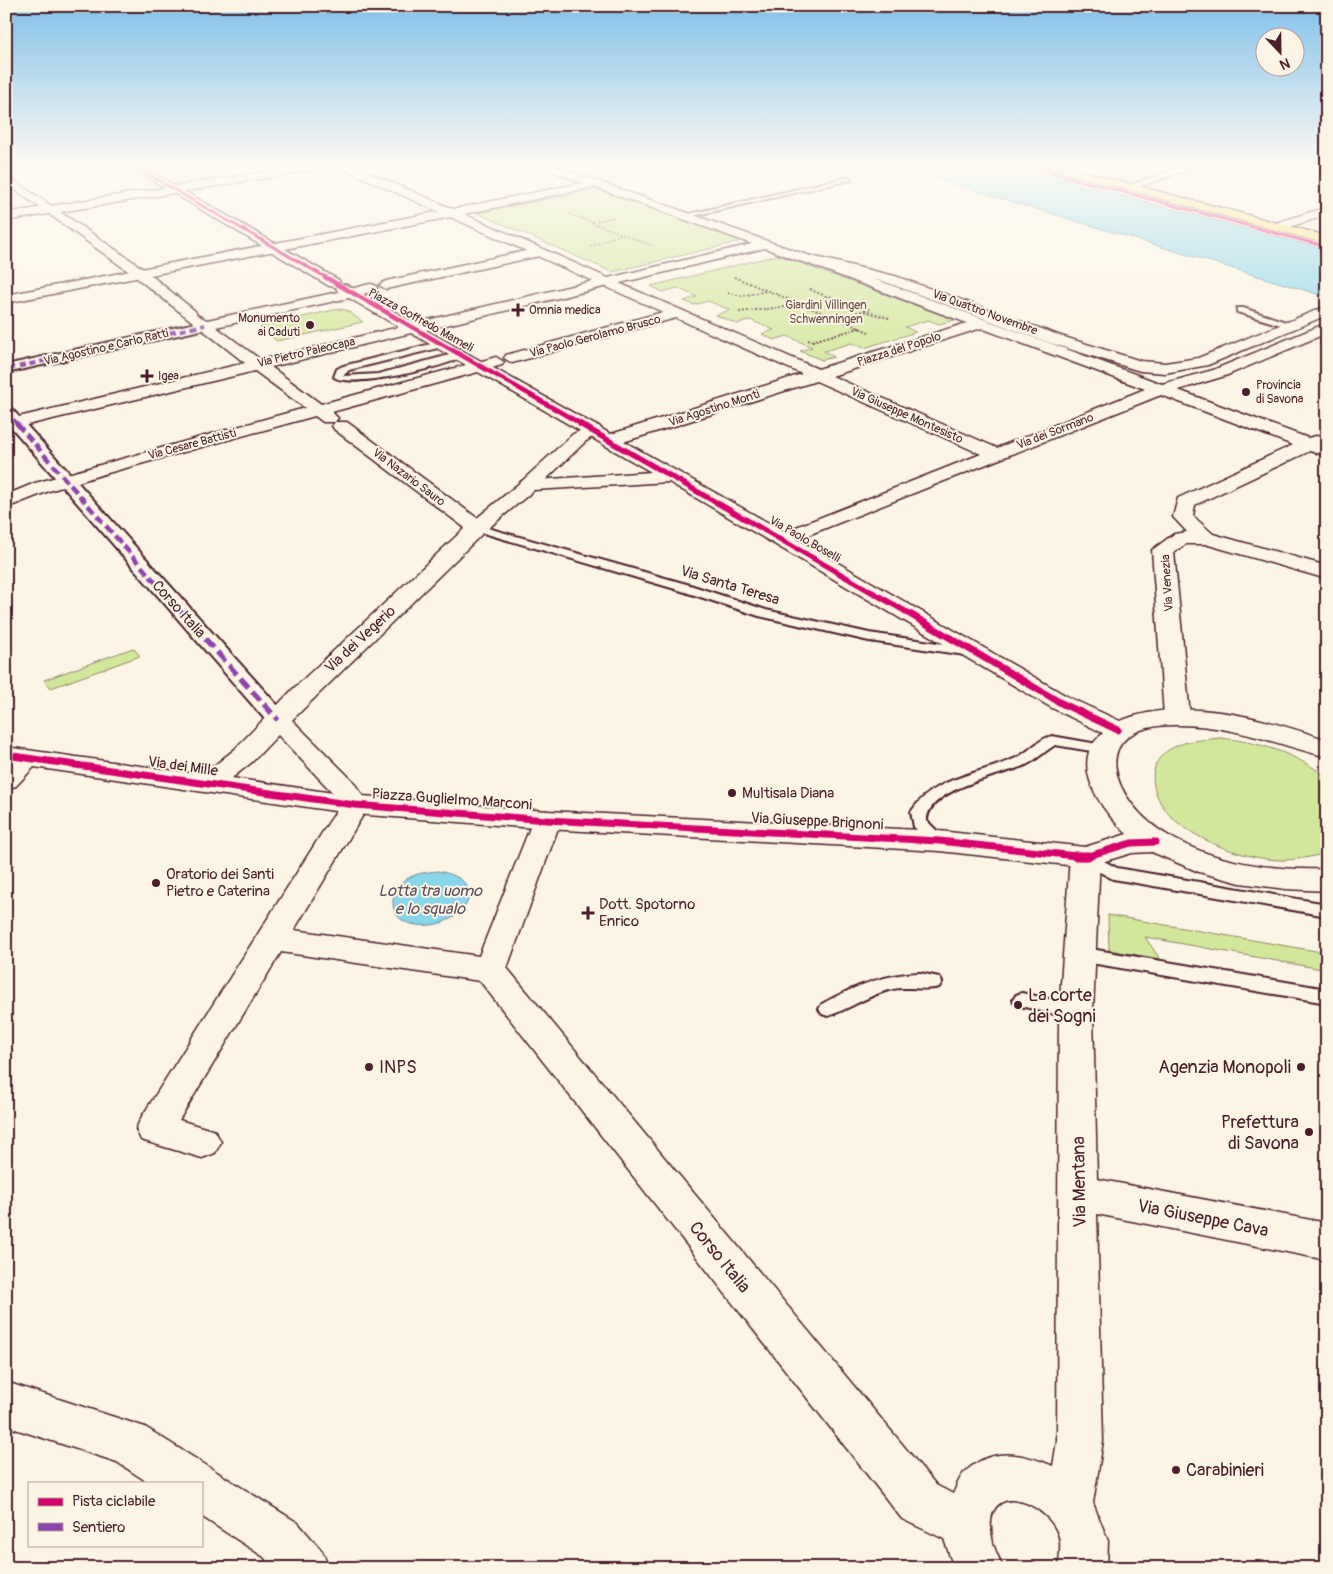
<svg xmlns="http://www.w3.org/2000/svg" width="1333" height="1574" viewBox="0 0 1333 1574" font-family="Pangolin,sans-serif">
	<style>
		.green { fill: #d3e79c; stroke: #8e8364 }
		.water { fill: #89d5ea; stroke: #708c9e }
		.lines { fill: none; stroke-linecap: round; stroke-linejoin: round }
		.service-casing { stroke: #4a1f2b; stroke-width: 4 }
		.pedestrian-casing { stroke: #4a1f2b; stroke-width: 4 }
		.minor-casing { stroke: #4a1f2b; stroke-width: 3 }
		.tertiary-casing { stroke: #4a1f2b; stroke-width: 3 }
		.primary-casing { stroke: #4a1f2b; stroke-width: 3 }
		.path-far1 { stroke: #4a1f2b; stroke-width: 1; stroke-dasharray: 2 2; stroke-linecap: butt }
		.path { stroke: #4a1f2b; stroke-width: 2; stroke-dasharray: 2 2; stroke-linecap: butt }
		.service { fill: #fcf5e5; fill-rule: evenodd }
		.pedestrian { fill: #fcf5e5; fill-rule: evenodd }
		.minor { fill: #fcf5e5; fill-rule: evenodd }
		.tertiary { fill: #fcf5e5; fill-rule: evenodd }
		.primary { fill: #fae180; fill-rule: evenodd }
		.quiet-far2 { stroke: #8e44ad; stroke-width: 4; stroke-dasharray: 7 4; stroke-linecap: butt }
		.quiet-far1 { stroke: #8e44ad; stroke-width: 4.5; stroke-dasharray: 9 4.5; stroke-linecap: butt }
		.quiet { stroke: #8e44ad; stroke-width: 5.5; stroke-dasharray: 12 5.5; stroke-linecap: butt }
		.cycleway-far4-casing { stroke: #fcf5e5; stroke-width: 4.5 }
		.cycleway-far3-casing { stroke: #fcf5e5; stroke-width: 6 }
		.cycleway-far2-casing { stroke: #fcf5e5; stroke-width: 8 }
		.cycleway-far1-casing { stroke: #fcf5e5; stroke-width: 10 }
		.cycleway-casing { stroke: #fcf5e5; stroke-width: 12 }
		.cycleway-far4 { stroke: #d6006c; stroke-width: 3 }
		.cycleway-far3 { stroke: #d6006c; stroke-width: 4.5 }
		.cycleway-far2 { stroke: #d6006c; stroke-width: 5.5 }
		.cycleway-far1 { stroke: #d6006c; stroke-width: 7 }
		.cycleway { stroke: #d6006c; stroke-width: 9 }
		.poi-dot { fill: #4a1f2b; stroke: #fcf5e5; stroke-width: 2 }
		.labels { text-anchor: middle; stroke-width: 4; stroke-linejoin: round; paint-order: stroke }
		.far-park-label { font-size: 12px; fill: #6c5147; stroke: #fcf5e5 }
		.far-poi-label { font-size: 12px; fill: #4a1f2b; stroke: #fcf5e5; text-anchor: start }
		.far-street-label { font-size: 12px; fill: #4a1f2b; stroke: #fcf5e5 }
		.street-label { font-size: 15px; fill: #4a1f2b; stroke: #fcf5e5 }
		.poi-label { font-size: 15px; fill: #4a1f2b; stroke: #fcf5e5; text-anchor: start }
		.water-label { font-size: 16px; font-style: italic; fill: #5a4c5b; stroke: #fcf5e5 }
		.near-poi-label { font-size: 18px; fill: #4a1f2b; stroke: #fcf5e5; text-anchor: start }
		.near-street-label { font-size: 18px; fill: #4a1f2b; stroke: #fcf5e5 }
	</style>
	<rect width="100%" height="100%" fill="#fcf5e5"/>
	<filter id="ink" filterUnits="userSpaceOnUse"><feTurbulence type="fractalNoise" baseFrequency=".02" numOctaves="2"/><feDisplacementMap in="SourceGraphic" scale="10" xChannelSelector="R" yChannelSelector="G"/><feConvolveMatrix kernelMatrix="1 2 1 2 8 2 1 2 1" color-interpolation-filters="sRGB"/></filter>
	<g filter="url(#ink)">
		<!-- green -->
		<path class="green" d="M1211 164H1245L1190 176 1180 174Z
			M600 189 742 241 612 272 477 213Z
			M778 255 955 320 939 324 928 320 905 327 916 332 864 348 852 343 824 351 834 357 822 360 800 351 812 347 787 336 774 340 762 334 774 330 750 320 737 324 716 315 730 310 708 301 694 305 684 301 697 297 677 288 663 292 651 286Z
			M338 309 346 310 363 322 277 341 260 328 263 326Z
			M133 648 140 656 51 688 44 680Z
			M1220 738C1260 742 1294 753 1327 777V853C1307 858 1287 862 1267 859 1234 854 1202 842 1176 821 1154 803 1140 765 1172 748 1187 740 1203 740 1220 738Z
			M1108 915 1327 953V970L1145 937 1160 959 1109 950Z"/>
		<!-- water -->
		<path class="water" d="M887 164H1003L1327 250V297Z
			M438 871C500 882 458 935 411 924 388 918 388 893 405 880 415 873 427 872 438 871Z"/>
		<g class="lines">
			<defs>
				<path id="service" d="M849 177 851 180 688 217 685 215Z
					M1237 308H1243L1295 325 1288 327 1237 312Z
					M443 341 446 342V346L349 370 343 376 378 374 461 352 465 355C450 367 349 389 334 377L337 369 343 366Z
					M1327 348V354L1323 353V349Z
					M477 525 690 585 766 610 869 633 972 648 979 652 972 656 869 641 759 616 682 591 473 530V526Z
					M1052 736 1103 745 1110 749 1103 753 1055 745C1045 751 1036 760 1026 765 1001 776 927 788 927 821L947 841 945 845H933L914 827 911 812C934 776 980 775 1016 758 1029 752 1038 739 1052 736Z
					M1085 851 1117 868 1327 904V916L1113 879 1079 861 1077 857 1079 853Z
					M1079 947 1327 989V1003L1079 961 1073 959 1070 954 1073 949Z
					M920 973 939 977 942 982 939 987C925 991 908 986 893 989 869 994 850 1009 828 1016L822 1014 819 1009 822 1004C852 987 884 974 920 973Z
					M1022 993 1076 1005 1082 1007 1085 1012 1082 1017 1076 1019 1016 1005 1013 1000 1016 995Z"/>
				<path id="pedestrian" d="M205 321 211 325 210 328 6 373V365Z
					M6 407 11 408 286 715 289 720 286 725 278 727 270 725 6 421Z"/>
				<path id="minor" d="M314 164H337L332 167 6 221V213Z
					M1189 164H1204L1134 189 1130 190 1124 187Z
					M1327 207V215L1277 231 1271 227 1273 224Z
					M452 209 456 210 458 213 456 216 6 303V295Z
					M539 248 546 252 544 255 386 289 379 285 386 281Z
					M811 256 1162 384 1213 370 1327 323V333L1225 376 1178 390 1308 438 1316 436 1322 437 1325 441 1323 443 1327 445V456L1310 451 1195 505 1193 516 1213 534 1327 566V579L1205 544H1186L1174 552 1190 716 1186 721 1177 724 1168 721 1164 716 1152 550 1174 534 1187 532 1173 517 1178 498 1293 445 1161 395 783 545 776 543 773 539 776 535 981 454 816 381 617 444H605L602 440 605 436 802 374 676 318 512 363 504 358 506 355 663 312 602 285 600 282 602 279 607 278 818 369 967 323 806 263 804 260ZM981 328 1145 389 997 448 832 376Z
					M370 284 375 285 377 288 375 291 351 297 344 293 346 290Z
					M496 357 504 362 502 365 481 371 473 366 475 363Z
					M593 425 599 426 602 430 585 442 536 489H522L519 485 522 481 573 434Z
					M355 796 365 799 369 805 294 930 479 956 533 820 537 813 547 811 557 813 561 820 507 968 936 1485 953 1494C956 1488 959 1478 964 1473 991 1446 1022 1453 1053 1466L1057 1441 1059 1012 1070 857 1075 850 1085 847 1095 850 1100 857 1093 1012 1097 1179 1327 1223V1260L1097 1214 1103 1441 1093 1503 1108 1541 1107 1568H1059C1059 1559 1061 1549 1060 1541 1054 1502 977 1472 993 1543 995 1551 1000 1560 1003 1568H954L944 1539 902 1519 480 981 281 952 179 1120 215 1131 221 1142 215 1153 202 1158 141 1140 136 1129 141 1118 329 822 345 799Z"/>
				<path id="tertiary" d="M6 164H32L27 167 6 170Z
					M125 164H137L339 280 340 284 347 285 415 323 593 281 337 166 336 164H349L453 209 582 183 535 164H549L807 255 895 276 1061 336 1141 361 1165 363 1198 358 1327 306V315L1208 365 1165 373 1140 371 1050 343 885 282 799 261 765 248 426 330 790 535 1070 698 1120 721C1184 695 1264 718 1327 740V757C1276 744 1229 724 1175 725 1082 725 1112 804 1169 836 1215 863 1274 871 1327 869V891L1286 889 1240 883 1199 872 1152 852 1132 853 1085 867 939 851 547 829 355 814 34 767 16 786 6 789V747L190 773 215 765 234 750 294 688 465 528 335 430 332 426 335 422H347L477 518 522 481 651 472 478 372 332 412 338 418 335 422H323L315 416 104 474 49 491 6 508V495L35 483 305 408 255 371 6 430V420L245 363 128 271 6 183V175L138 265 195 311 197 315 207 320 338 292 336 287 329 286ZM594 187 752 244 608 278 464 214ZM349 298 399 327 261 360 216 327ZM411 333 466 365 321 404 271 367ZM669 482 1052 708 1103 733C1098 738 1091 744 1089 752 1080 781 1107 816 1127 834L1085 847 939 831 547 811 363 796 352 780 292 720 484 532 534 490ZM278 735 332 792 333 793 232 778 252 762Z
					M6 1382 145 1427 298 1523 322 1551 329 1568H273L264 1557 201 1516V1483H149L117 1462 6 1426Z"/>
				<path id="primary" d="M1039 164H1055L1327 236V244L1040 166Z"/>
			</defs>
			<!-- service casing -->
			<use href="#service" class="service-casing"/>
			<!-- pedestrian casing -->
			<use href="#pedestrian" class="pedestrian-casing"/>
			<!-- minor casing -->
			<use href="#minor" class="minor-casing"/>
			<!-- tertiary casing -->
			<use href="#tertiary" class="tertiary-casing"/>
			<!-- primary casing -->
			<use href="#primary" class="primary-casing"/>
			<!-- path-far1 -->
			<path class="path-far1" d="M570 214 653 246
				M592 222 615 217
				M590 247 621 234
				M734 277 737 278"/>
			<!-- path -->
			<path class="path" d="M734 277 869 332
				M812 289H809L828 297
				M728 293 742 296 766 291
				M864 311 889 318
				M739 312 802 305 833 296
				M837 318 870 309
				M808 340 812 341 860 328"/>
			<!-- service -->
			<use href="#service" class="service"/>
			<!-- pedestrian -->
			<use href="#pedestrian" class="pedestrian"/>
			<!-- minor -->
			<use href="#minor" class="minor"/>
			<!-- tertiary -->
			<use href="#tertiary" class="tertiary"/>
			<!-- primary -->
			<use href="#primary" class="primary"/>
			<!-- quiet-far2 -->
			<path class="quiet-far2" d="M8 369 205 325
				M6 411 18 425"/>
			<!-- quiet-far1 -->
			<path class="quiet-far1" d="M17 424 183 614"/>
			<!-- quiet -->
			<path class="quiet" d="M182 613 278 720"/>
			<defs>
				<path id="cycleway-far4" d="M130 164 327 278
					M1020 164 1327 247"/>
				<path id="cycleway-far3" d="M325 277 583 425"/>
				<path id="cycleway-far2" d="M580 424 910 614"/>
				<path id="cycleway-far1" d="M908 613 1061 703 1118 730
					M6 755 355 805 547 820 939 841 1085 857 1131 843 1156 842"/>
				<path id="cycleway" d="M1075 856H1088"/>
			</defs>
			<!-- cycleway-far4 casing -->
			<use href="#cycleway-far4" class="cycleway-far4-casing"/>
			<!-- cycleway-far3 casing -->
			<use href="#cycleway-far3" class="cycleway-far3-casing"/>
			<!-- cycleway-far2 casing -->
			<use href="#cycleway-far2" class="cycleway-far2-casing"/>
			<!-- cycleway-far1 casing -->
			<use href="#cycleway-far1" class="cycleway-far1-casing"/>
			<!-- cycleway casing -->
			<use href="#cycleway" class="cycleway-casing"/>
			<!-- cycleway-far4 -->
			<use href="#cycleway-far4" class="cycleway-far4"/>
			<!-- cycleway-far3 -->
			<use href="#cycleway-far3" class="cycleway-far3"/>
			<!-- cycleway-far2 -->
			<use href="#cycleway-far2" class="cycleway-far2"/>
			<!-- cycleway-far1 -->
			<use href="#cycleway-far1" class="cycleway-far1"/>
			<!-- cycleway -->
			<use href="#cycleway" class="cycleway"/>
		</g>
	</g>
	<!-- sky -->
	<linearGradient id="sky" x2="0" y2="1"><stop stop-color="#82c1e9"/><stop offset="0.43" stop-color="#fefaf3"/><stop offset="1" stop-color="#fefaf3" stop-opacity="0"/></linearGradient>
	<rect width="1333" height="384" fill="url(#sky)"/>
	<!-- markers -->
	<g class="poi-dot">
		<path d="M515.5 302.5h5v5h5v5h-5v5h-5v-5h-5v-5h5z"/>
		<circle cx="310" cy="325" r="5"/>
		<path d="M144.5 368.5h5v5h5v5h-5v5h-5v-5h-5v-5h5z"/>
		<circle cx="1246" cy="392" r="5"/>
		<circle cx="732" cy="793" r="5"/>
		<circle cx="156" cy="883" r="5"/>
		<path d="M585.5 905.5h5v5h5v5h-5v5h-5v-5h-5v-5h5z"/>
		<circle cx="1018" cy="1005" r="5"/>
		<circle cx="369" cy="1067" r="5"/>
		<circle cx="1301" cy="1067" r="5"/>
		<circle cx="1309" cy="1132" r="5"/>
		<circle cx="1176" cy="1470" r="5"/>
	</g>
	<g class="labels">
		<!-- far-park labels -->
		<g class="far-park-label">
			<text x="826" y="309">Giardini Villingen<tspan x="826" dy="14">Schwenningen</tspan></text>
		</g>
		<!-- far-poi labels -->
		<g class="far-poi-label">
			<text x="529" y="314">Omnia medica</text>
			<text x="300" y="322" text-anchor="end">Monumento<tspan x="300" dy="14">ai Caduti</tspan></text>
			<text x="158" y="380">Igea</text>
			<text x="1256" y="389">Provincia<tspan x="1256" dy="14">di Savona</tspan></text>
		</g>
		<!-- far-street labels -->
		<g class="far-street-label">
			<text transform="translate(985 312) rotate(20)" y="4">Via Quattro Novembre</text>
			<text transform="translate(421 320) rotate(29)" y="4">Piazza Goffredo Mameli</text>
			<text transform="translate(595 336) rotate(-15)" y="4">Via Paolo Gerolamo Brusco</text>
			<text transform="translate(106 347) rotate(-13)" y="4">Via Agostino e Carlo Ratti</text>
			<text transform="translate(899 349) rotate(-18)" y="4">Piazza del Popolo</text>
			<text transform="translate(306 352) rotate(-13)" y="4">Via Pietro Paleocapa</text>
			<text transform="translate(714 408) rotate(-18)" y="4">Via Agostino Monti</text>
			<text transform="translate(907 415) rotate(24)" y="4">Via Giuseppe Montesisto</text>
			<text transform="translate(1055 431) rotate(-21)" y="4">Via dei Sormano</text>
			<text transform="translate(192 444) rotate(-15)" y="4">Via Cesare Battisti</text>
			<text transform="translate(409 477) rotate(37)" y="4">Via Nazario Sauro</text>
			<text transform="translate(805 539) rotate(30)" y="4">Via Paolo Boselli</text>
			<text transform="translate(1167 583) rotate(-94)" y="4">Via Venezia</text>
		</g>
		<!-- street labels -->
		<g class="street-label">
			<text transform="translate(730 585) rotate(17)" y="5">Via Santa Teresa</text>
			<text transform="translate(179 609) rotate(48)" y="5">Corso Italia</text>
			<text transform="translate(360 639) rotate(-43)" y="5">Via dei Vegerio</text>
			<text transform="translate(183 766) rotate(8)" y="5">Via dei Mille</text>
			<text transform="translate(452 799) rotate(4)" y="5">Piazza Guglielmo Marconi</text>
			<text transform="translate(817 821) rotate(3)" y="5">Via Giuseppe Brignoni</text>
		</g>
		<!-- poi labels -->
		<g class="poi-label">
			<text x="742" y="798">Multisala Diana</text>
			<text x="166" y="879">Oratorio dei Santi<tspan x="166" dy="17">Pietro e Caterina</tspan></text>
			<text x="599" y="909">Dott. Spotorno<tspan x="599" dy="17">Enrico</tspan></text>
		</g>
		<!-- water labels -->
		<g class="water-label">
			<text x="430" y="896">Lotta tra uomo<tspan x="430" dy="18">e lo squalo</tspan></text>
		</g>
		<!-- near-poi labels -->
		<g class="near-poi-label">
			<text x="1028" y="1001">La corte<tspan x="1028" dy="21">dei Sogni</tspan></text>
			<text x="379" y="1073">INPS</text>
			<text x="1291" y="1073" text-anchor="end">Agenzia Monopoli</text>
			<text x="1299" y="1128" text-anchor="end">Prefettura<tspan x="1299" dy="21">di Savona</tspan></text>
			<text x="1186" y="1476">Carabinieri</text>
		</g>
		<!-- near-street labels -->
		<g class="near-street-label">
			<text transform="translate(1079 1182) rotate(-91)" y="6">Via Mentana</text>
			<text transform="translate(1203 1218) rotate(11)" y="6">Via Giuseppe Cava</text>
			<text transform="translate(720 1257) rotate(51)" y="6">Corso Italia</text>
		</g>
	</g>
	<!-- margin -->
	<rect width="1333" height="1574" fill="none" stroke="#fcf5e5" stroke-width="25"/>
	<rect x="12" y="12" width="1308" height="1549" fill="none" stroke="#4a1f2b" stroke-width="2" filter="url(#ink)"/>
	<!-- legend -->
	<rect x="28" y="1482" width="175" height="65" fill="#fcf5e5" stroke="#b59f9b"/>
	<rect x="38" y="1498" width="25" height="8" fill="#d6006c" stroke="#b59f9b"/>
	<text x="72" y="1506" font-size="15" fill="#4a1f2b">Pista ciclabile</text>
	<rect x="38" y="1523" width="25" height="8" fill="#8e44ad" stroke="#b59f9b"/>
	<text x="72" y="1532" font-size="15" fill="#4a1f2b">Sentiero</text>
	<!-- north arrow -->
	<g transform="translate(1280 52) rotate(158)"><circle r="24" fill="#fcf5e5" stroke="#b59f9b"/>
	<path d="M0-4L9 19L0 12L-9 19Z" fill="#4a1f2b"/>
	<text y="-8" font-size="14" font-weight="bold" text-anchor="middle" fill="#4a1f2b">N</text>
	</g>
</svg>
